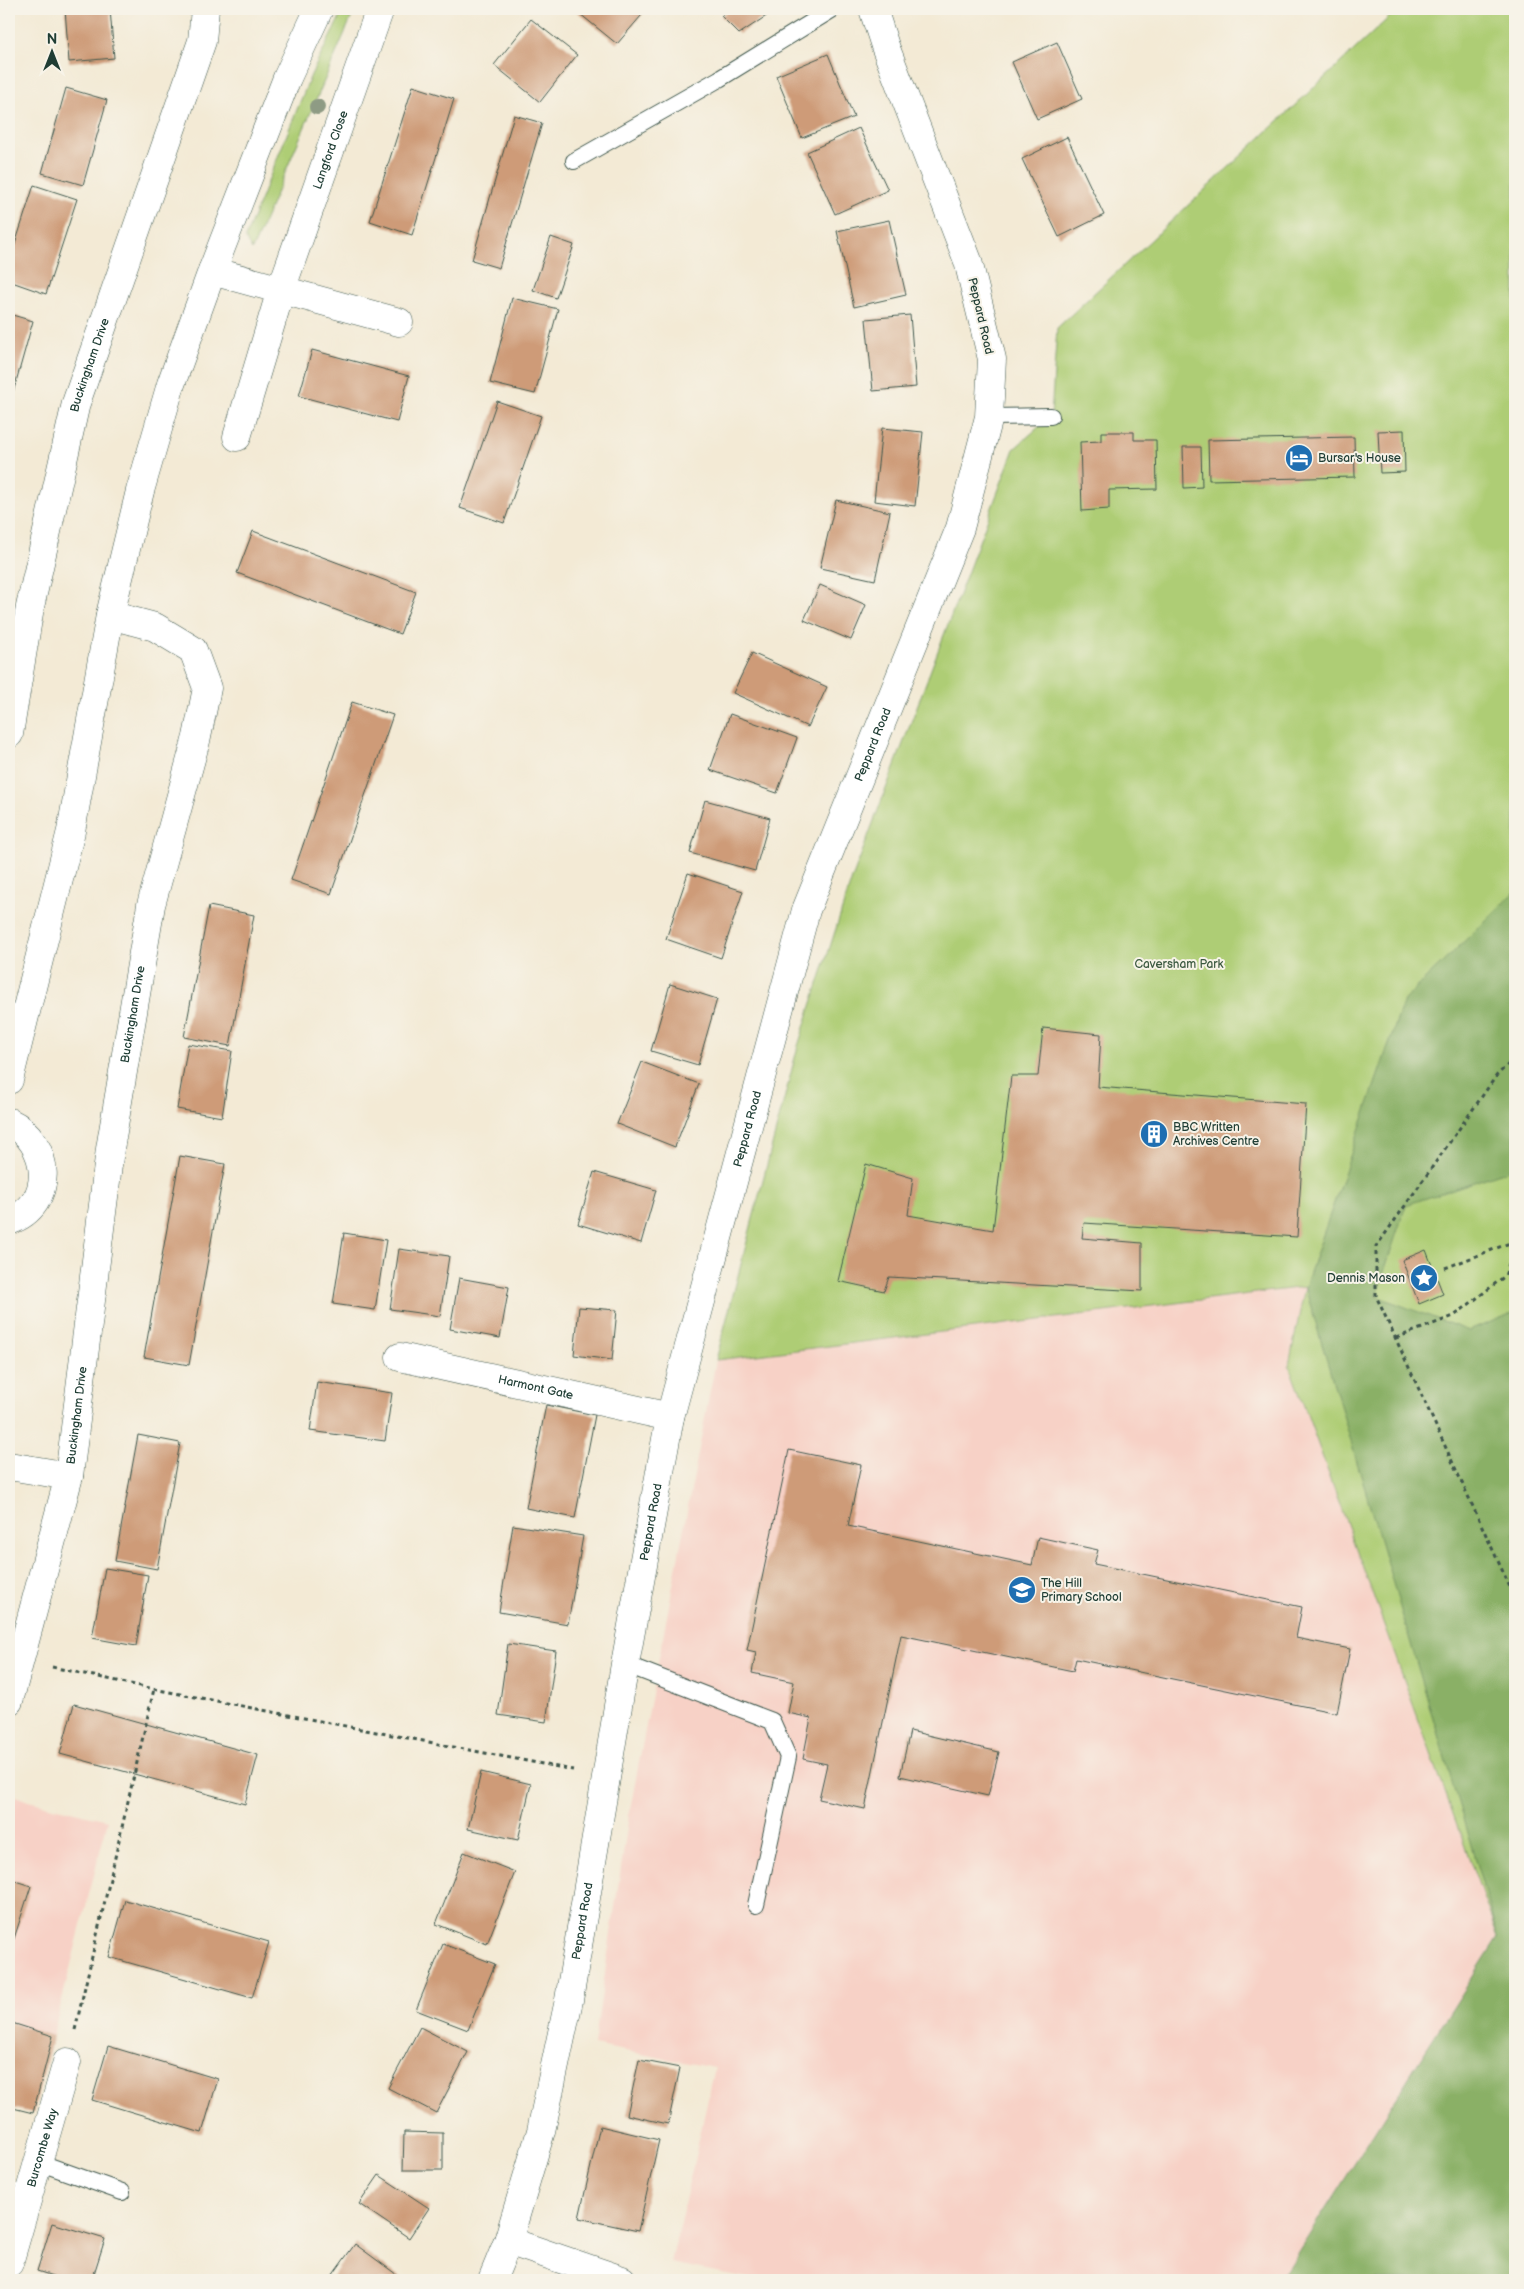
<svg xmlns="http://www.w3.org/2000/svg" width="1524" height="2289" viewBox="0 0 1524 2289" font-family="'Balsamiq Sans',sans-serif">
	<style>
		.built { fill: #f7d1c6 }
		.green { fill: #aecd75; stroke: #668554 }
		.forest { fill: #8ab066; stroke: #54764d }
		.building { fill: #ce9b78 }
		.lines { fill: none; stroke-linecap: round; stroke-linejoin: round }
		.lane-casing { stroke: #3f574c; stroke-width: 18 }
		.street-casing { stroke: #3f574c; stroke-width: 29 }
		.secondary-casing { stroke: #3f574c; stroke-width: 29 }
		.path { stroke: #3f574c; stroke-width: 3; stroke-dasharray: 4 4; stroke-linecap: butt }
		.lane { stroke: #fff; stroke-width: 16 }
		.street { stroke: #fff; stroke-width: 28 }
		.secondary { stroke: #fff; stroke-width: 28 }
		.tree { fill: #8e9b84 }
		.labels { text-anchor: middle; stroke-width: 4; stroke-linejoin: round; paint-order: stroke }
		.street-label { font-size: 12px; fill: #1f3d34; stroke: #f7f3e8 }
		.poi-label { font-size: 12px; fill: #1f3d34; stroke: #f7f3e8; text-anchor: start }
		.park-label { font-size: 12px; fill: #3c5a41; stroke: #f7f3e8 }
	</style>
	<rect width="100%" height="100%" fill="#f7f3e8"/>
	<filter id="ink" filterUnits="userSpaceOnUse"><feTurbulence type="fractalNoise" baseFrequency=".02" numOctaves="2"/><feDisplacementMap in="SourceGraphic" scale="10" xChannelSelector="R" yChannelSelector="G"/><feConvolveMatrix kernelMatrix="1 2 1 2 8 2 1 2 1" color-interpolation-filters="sRGB"/></filter>
	<filter id="wash" filterUnits="userSpaceOnUse"><feTurbulence type="fractalNoise" baseFrequency=".0096" numOctaves="4" result="noise"/><feDisplacementMap in="SourceGraphic" scale="20" xChannelSelector="R" yChannelSelector="G"/><feGaussianBlur stdDeviation="1.12" result="paint"/><feColorMatrix in="noise" values="0 0 0 0 0 0 0 0 0 0 0 0 0 0 0 0 0 1.4 0 .05"/><feComposite in="paint" operator="in"/></filter>
	<g filter="url(#wash)">
		<rect width="100%" height="100%" fill="#f3ead5"/>
		<!-- built -->
		<path class="built" d="M1404 1000 1289 1365 1498 1937 1284 2280H757L671 2263 715 2068 594 2045 629 1815 716 1360 798 1046Z
			M9 1793 28 1801 108 1820 33 2113 9 2107Z"/>
		<!-- green -->
		<path class="green" d="M344 9H355L252 250 245 238 311 75Z
			M1398 9H1515V2280L1383 2133 1498 1937 1289 1365 1305 1287 716 1360 798 1046 852 879 1014 449 1051 416 1057 328Z"/>
		<!-- forest -->
		<path class="forest" d="M1515 892V1168L1406 1205 1376 1296 1469 1331 1515 1312V2280H1280L1498 1937 1305 1287 1404 1000Z"/>
		<g id="blocks">
			<!-- building -->
			<path class="building" d="M65 9H110L114 58 69 62Z
				M574 9H647L617 44Z
				M730 9H777L739 34 721 16Z
				M531 19 577 55 540 102 494 65Z
				M1057 42 1082 99 1037 119 1012 62Z
				M828 54 854 117 802 138 776 76Z
				M413 86 454 99 412 235 370 221Z
				M66 88 107 100 83 185 42 173Z
				M514 115 542 123 499 268 472 260Z
				M859 128 888 190 835 214 807 152Z
				M1067 137 1104 215 1059 237 1022 159Z
				M34 185 77 199 46 294 9 281V263Z
				M889 220 906 295 854 307 837 231Z
				M551 237 574 245 556 298 533 290Z
				M512 298 558 309 535 394 490 383Z
				M9 314 33 321 9 407Z
				M910 315 916 387 873 391 866 319Z
				M312 350 409 376 397 422 299 396Z
				M497 401 541 416 504 523 460 508Z
				M882 428 923 432 915 506 874 501Z
				M1404 430 1405 472 1380 473 1378 431Z
				M1101 432H1134V440H1156L1157 489 1109 490V509L1082 511 1080 442 1101 441Z
				M1354 437 1355 477 1209 480 1208 440Z
				M1183 447H1201L1202 487 1184 488Z
				M836 500 890 512 875 580 820 568Z
				M253 531 416 592 400 634 237 573Z
				M820 585 866 605 851 640 804 620Z
				M752 653 827 687 808 727 733 693Z
				M352 702 393 715 331 894 291 880Z
				M730 714 797 738 777 793 710 770Z
				M705 800 770 818 755 871 690 853Z
				M688 873 743 891 721 958 666 939Z
				M209 906 254 915 230 1046 184 1037Z
				M670 984 717 999 698 1065 651 1051Z
				M1043 1028 1101 1034 1098 1087 1306 1104 1297 1237 1084 1223 1082 1238 1142 1243V1291L889 1277 884 1291 838 1281 866 1164 913 1178 908 1215 993 1230 1011 1076H1038Z
				M188 1044 232 1051 222 1117 177 1109Z
				M642 1062 699 1084 675 1147 617 1124Z
				M180 1156 225 1164 189 1365 144 1357Z
				M594 1172 656 1190 641 1243 578 1224Z
				M344 1233 386 1240 375 1310 333 1304Z
				M399 1249 449 1256 440 1316 390 1309Z
				M1426 1250 1443 1294 1419 1304 1402 1260Z
				M459 1278 509 1287 500 1338 450 1329Z
				M579 1307 617 1310 612 1360 574 1355Z
				M317 1382 392 1393 385 1441 310 1431Z
				M546 1405 595 1415 575 1518 526 1508Z
				M138 1435 180 1443 157 1569 115 1561Z
				M789 1450 861 1465 848 1526 1032 1565 1038 1537 1098 1550 1094 1564 1302 1607 1296 1638 1350 1649 1337 1713 1076 1659 1073 1671 901 1635 865 1809 819 1799 827 1764 803 1759 811 1718 788 1713 794 1682 752 1673 756 1652 747 1650Z
				M513 1525 583 1536 568 1624 499 1612Z
				M105 1568 148 1575 136 1646 92 1638Z
				M508 1644 556 1651 546 1722 498 1715Z
				M74 1704 258 1755 245 1804 60 1754Z
				M910 1731 999 1752 988 1796 900 1776Z
				M481 1772 531 1784 518 1840 468 1829Z
				M464 1852 515 1872 487 1944 436 1924Z
				M9 1879 31 1886 9 1954Z
				M125 1900 269 1942 252 1998 109 1957Z
				M443 1944 495 1964 468 2030 416 2010Z
				M9 2022 53 2036 33 2113 9 2107Z
				M420 2027 468 2052 436 2113 388 2088Z
				M108 2046 218 2079 202 2133 92 2100Z
				M639 2060 680 2068 668 2124 627 2115Z
				M600 2126 659 2140 638 2231 579 2218Z
				M404 2132 443 2133V2170H403Z
				M379 2175 429 2208 409 2238 359 2204Z
				M52 2223 105 2239 92 2280H65L37 2271Z
				M355 2244 404 2280H329Z"/>
		</g>
	</g>
	<g filter="url(#ink)">
		<use href="#blocks" fill-opacity="0" stroke="#3f574c" stroke-width="1"/>
		<g class="lines">
			<defs>
				<path id="lane" d="M574 161 719 79 833 9
					M989 417 1051 416
					M625 1664 772 1721 788 1757 756 1905
					M38 2162 122 2192"/>
				<g id="street">
					<path d="M212 271 399 322"/>
					<path id="s1" d="M237 437 281 290 380 9"/>
					<path id="s2" d="M9 734 30 607 76 403 202 41 205 9"/>
					<path id="s3" d="M400 1357 670 1417"/>
					<path d="M9 1466 69 1476"/>
					<path id="s4" d="M9 1701 69 1476 110 1149 151 905 197 737 207 688 193 650 155 627 110 615"/>
					<path d="M508 2241 622 2280"/>
					<path id="s5" d="M9 2263 67 2062"/>
					<path id="s6" d="M492 2280 508 2241 541 2131 569 2000 625 1664 670 1417 806 910 960 528 989 417 992 359 968 261 885 46 873 9"/>
				</g>
				<path id="secondary" d="M9 1080 71 831 110 615 140 491 171 384 212 271 287 78 319 9
					M9 1122C51 1141 57 1205 9 1221"/>
			</defs>
			<!-- lane casing -->
			<use href="#lane" class="lane-casing"/>
			<!-- street casing -->
			<use href="#street" class="street-casing"/>
			<!-- secondary casing -->
			<use href="#secondary" class="secondary-casing"/>
			<!-- path -->
			<path class="path" d="M1515 1058 1497 1075 1376 1247V1296L1515 1598
				M1445 1268 1515 1241
				M1396 1338 1454 1316 1505 1276 1515 1245
				M52 1667 154 1689 573 1770
				M75 2030 154 1689"/>
			<!-- lane -->
			<use href="#lane" class="lane"/>
			<!-- street -->
			<use href="#street" class="street"/>
			<!-- secondary -->
			<use href="#secondary" class="secondary"/>
		</g>
		<!-- trees -->
		<circle class="tree" cx="317" cy="107" r="8"/>
	</g>
	<!-- icons -->
	<defs>
		<symbol id="hotel-disc" viewBox="-11 -11 22 22"><circle r="9.5" fill="#1f6fb2" stroke="#f7f3e8"/><path d="M-6-4.5h1.5V1H6V5H4.5V3h-9V5H-6ZM-4 0a1.8 1.8 0 1 1 3.6 0ZM.5 0V-2.5h3Q6-2.5 6 0Z" fill="#fff"/></symbol>
		<symbol id="building-disc" viewBox="-11 -11 22 22"><circle r="9.5" fill="#1f6fb2" stroke="#f7f3e8"/><path d="M-4-6H4V6H1V3H-1V6H-4ZM-2.5-4.3h1.7v1.8h-1.7ZM.8-4.3h1.7v1.8H.8ZM-2.5-1h1.7V.8h-1.7ZM.8-1h1.7V.8H.8Z" fill="#fff"/></symbol>
		<symbol id="sight-disc" viewBox="-11 -11 22 22"><circle r="9.5" fill="#1f6fb2" stroke="#f7f3e8"/><path d="M0-6L1.8-2.2L6-1.7L2.9 1.2L3.7 5.4L0 3.3L-3.7 5.4L-2.9 1.2L-6-1.7L-1.8-2.2Z" fill="#fff"/></symbol>
		<symbol id="school-disc" viewBox="-11 -11 22 22"><circle r="9.5" fill="#1f6fb2" stroke="#f7f3e8"/><path d="M0-5L7-2L0 1L-7-2ZM-4 1L0 2.5L4 1V4Q0 6-4 4Z" fill="#fff"/></symbol>
	</defs>
	<g fill-rule="evenodd">
		<use href="#hotel-disc" x="1283" y="442" width="32" height="32"/>
		<use href="#building-disc" x="1138" y="1118" width="32" height="32"/>
		<use href="#sight-disc" x="1408" y="1262" width="32" height="32"/>
		<use href="#school-disc" x="1006" y="1574" width="32" height="32"/>
	</g>
	<g class="labels">
		<!-- street labels -->
		<g class="street-label">
			<text dy="4" stroke="none"><textPath href="#s1" startOffset="302">Langford Close</textPath></text>
			<text transform="translate(981 316) rotate(77)" y="4">Peppard Road</text>
			<text dy="4" stroke="none"><textPath href="#s2" startOffset="378">Buckingham Drive</textPath></text>
			<text dy="4" stroke="none"><textPath href="#s6" startOffset="1586">Peppard Road</textPath></text>
			<text dy="4" stroke="none"><textPath href="#s4" startOffset="699">Buckingham Drive</textPath></text>
			<text dy="4" stroke="none"><textPath href="#s6" startOffset="1181">Peppard Road</textPath></text>
			<text dy="4" stroke="none"><textPath href="#s3" startOffset="139">Harmont Gate</textPath></text>
			<text dy="4" stroke="none"><textPath href="#s4" startOffset="294">Buckingham Drive</textPath></text>
			<text dy="4" stroke="none"><textPath href="#s6" startOffset="776">Peppard Road</textPath></text>
			<text dy="4" stroke="none"><textPath href="#s6" startOffset="371">Peppard Road</textPath></text>
			<text dy="4" stroke="none"><textPath href="#s5" startOffset="120">Burcombe Way</textPath></text>
		</g>
		<!-- poi labels -->
		<g class="poi-label">
			<text x="1318" y="462">Bursar's House</text>
			<text x="1173" y="1131">BBC Written<tspan x="1173" dy="14">Archives Centre</tspan></text>
			<text x="1405" y="1282" text-anchor="end">Dennis Mason</text>
			<text x="1041" y="1587">The Hill<tspan x="1041" dy="14">Primary School</tspan></text>
		</g>
		<!-- park labels -->
		<g class="park-label">
			<text x="1179" y="968">Caversham Park</text>
		</g>
	</g>
	<!-- margin -->
	<rect width="1524" height="2289" fill="none" stroke="#f7f3e8" stroke-width="30"/>
	<!-- north arrow -->
	<g transform="translate(52 52)" stroke="#f7f3e8" stroke-width="4" paint-order="stroke">
	<path d="M0-4L9 19L0 12L-9 19Z" fill="#1f3d34"/>
	<text y="-8" font-size="14" font-weight="bold" text-anchor="middle" fill="#1f3d34">N</text>
	</g>
</svg>
